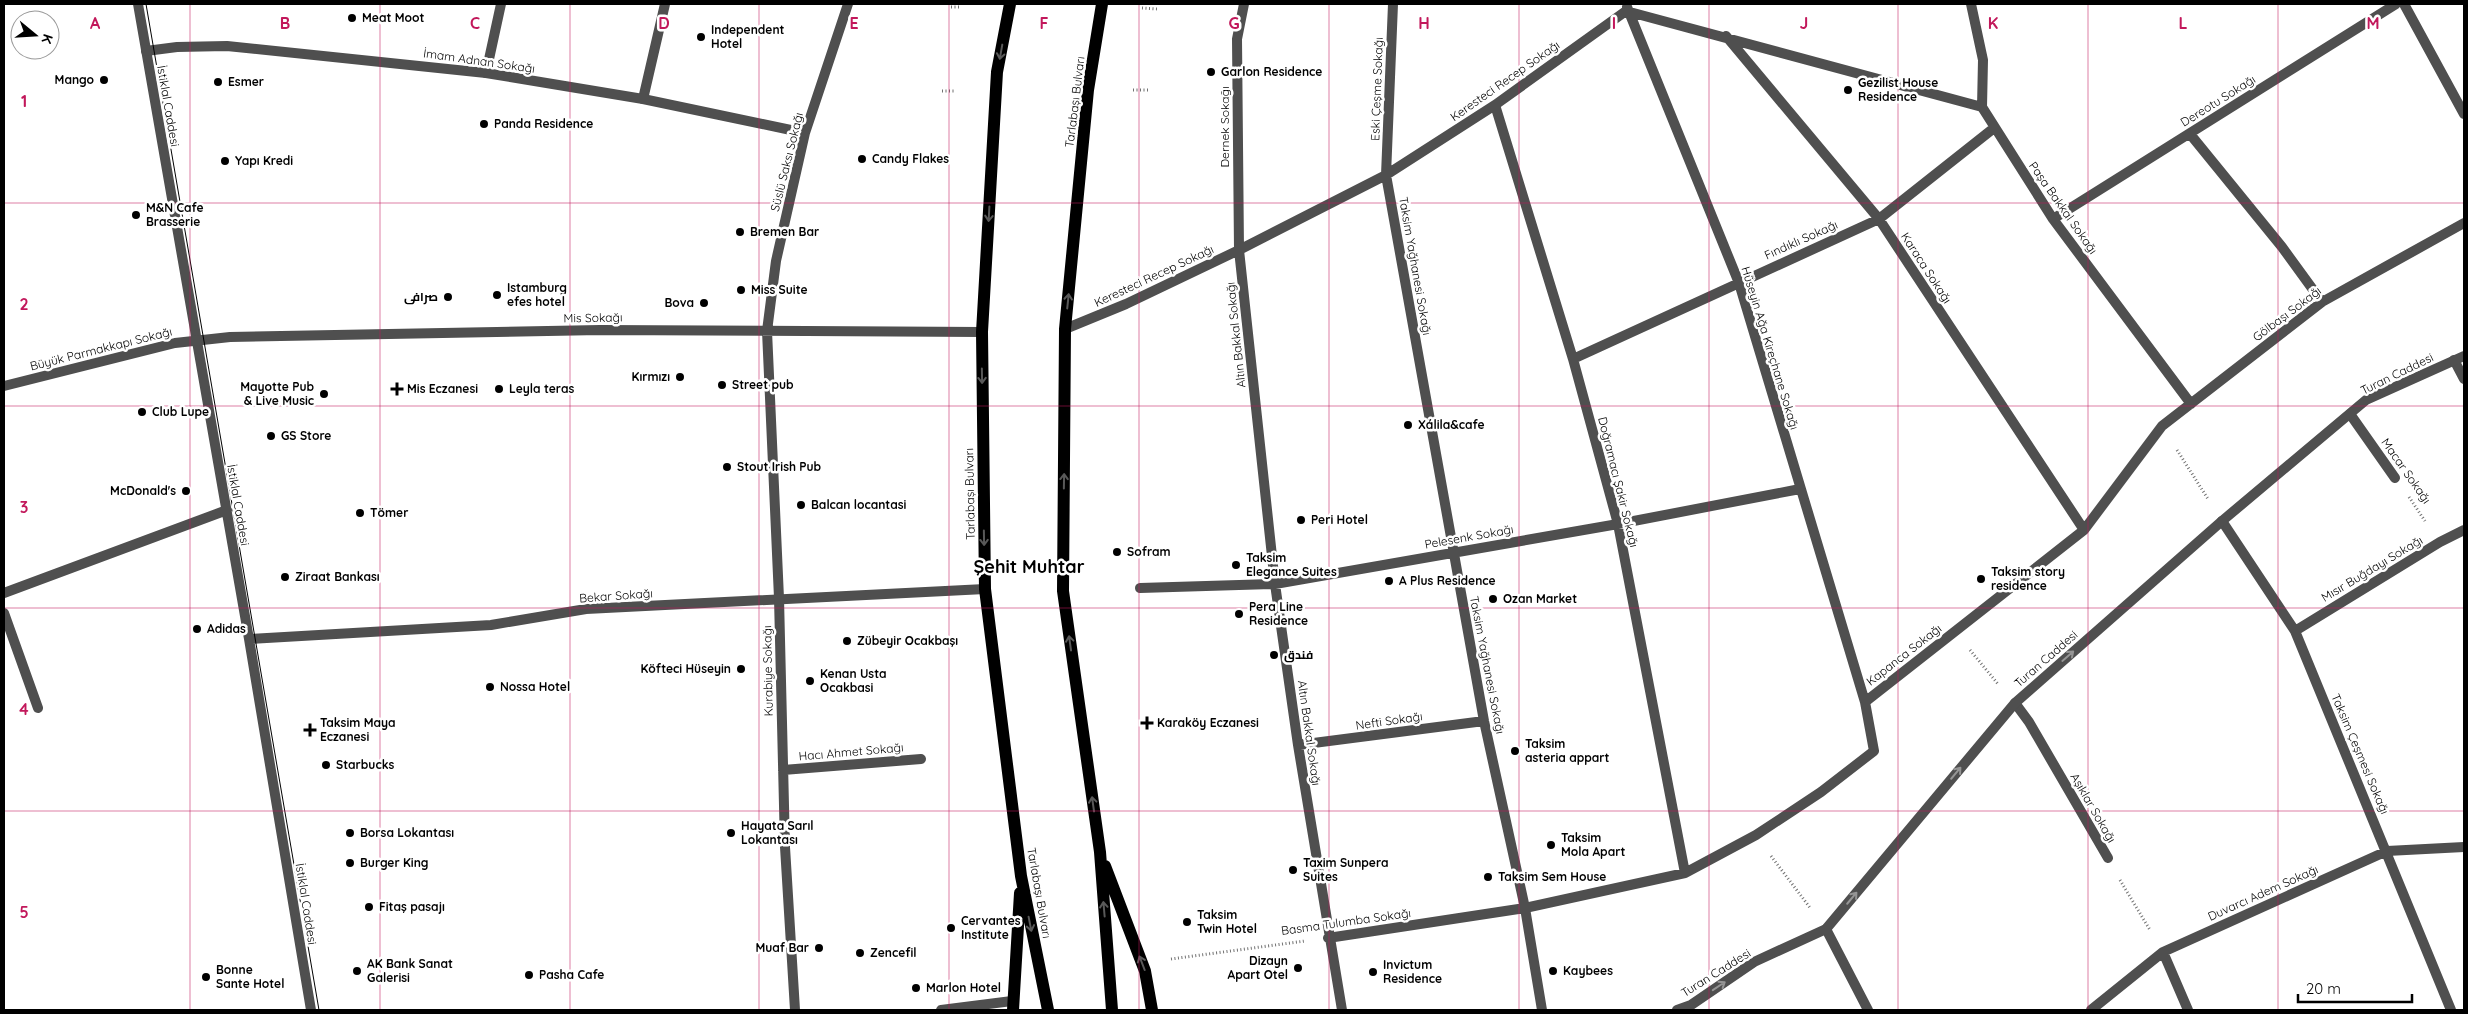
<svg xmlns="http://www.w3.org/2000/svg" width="2468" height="1014" viewBox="0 0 2468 1014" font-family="Quicksand,Cairo,sans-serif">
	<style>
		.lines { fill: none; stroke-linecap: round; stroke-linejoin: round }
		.path { stroke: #717171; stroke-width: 3; stroke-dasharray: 1 2.5; stroke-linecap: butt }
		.pedestrian { stroke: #4f4f4f; stroke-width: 10 }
		.minor { stroke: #4f4f4f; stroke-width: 10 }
		.tertiary { stroke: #4f4f4f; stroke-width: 10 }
		.primary { stroke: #000; stroke-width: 12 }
		.tram { stroke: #000; stroke-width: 1 }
		.oneway { stroke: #595959 }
		.oneway2 { stroke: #959595 }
		.grid { fill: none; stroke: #c2185b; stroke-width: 1; stroke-opacity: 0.55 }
		.poi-dot { fill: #000; stroke: #fff; stroke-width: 2 }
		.labels { text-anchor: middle; stroke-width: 5; stroke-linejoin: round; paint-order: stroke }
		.poi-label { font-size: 12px; font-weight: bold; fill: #000; stroke: #fff; text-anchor: start }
		.street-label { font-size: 12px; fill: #000; stroke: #fff }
		.district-label { font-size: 18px; font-weight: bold; fill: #000; stroke: #fff }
		.grid-label { font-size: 16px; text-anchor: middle; font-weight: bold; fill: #c2185b; stroke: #fff; stroke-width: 5; stroke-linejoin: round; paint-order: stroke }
	</style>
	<rect width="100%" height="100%" fill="#fff"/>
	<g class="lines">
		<!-- path -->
		<path class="path" d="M951 7H959
			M1142 8 1158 9
			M1133 90H1150
			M942 91H955
			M2177 450 2208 499
			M2409 497 2425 521
			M1970 650 1998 684
			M1771 856 1811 909
			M2120 880 2150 930
			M1171 959 1305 941"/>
		<!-- pedestrian -->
		<path class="pedestrian" d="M138 4 249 639 311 1010
			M486 73 501 4
			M643 99 665 4
			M4 593 227 510
			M4 613 38 708
			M249 639 491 625 586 609 985 589"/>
		<!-- minor -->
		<path class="minor" d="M1244 4 1237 39 1239 250 1275 584 1298 745 1342 1010
			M1393 4 1386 175 1484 721 1525 908 1542 1010
			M1971 4 1983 60 1982 107 2053 219 2191 404
			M2404 4 2464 114
			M1627 7 1739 283 1865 702
			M1726 36 1879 219 2084 530
			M146 51 177 47 227 46 486 73 643 99 805 133
			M1495 105 1573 359 1618 524 1685 873
			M2190 134 2282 247 2322 302
			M2053 219 2396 4
			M1065 329 1126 304 1239 250 1386 175 1495 105 1626 11 1982 107
			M1573 359 1879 219 1994 128
			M2454 360 2464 379
			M4 386 175 343 230 337 600 330 982 332
			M2350 414 2395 478
			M2222 521 2295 631 2451 1010
			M1140 588 1275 584 1618 524 1800 489
			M2295 631 2440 542 2464 530
			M2015 703 2029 722 2108 858
			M1298 745 1484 721
			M783 770 921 759
			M1826 929 1868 1010
			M1328 938 1525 908 1685 873 1756 835 1821 792 1874 751 1865 702 2084 530 2162 426 2322 302 2464 223
			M2163 952 2188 1010
			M795 1010 785 847 779 598 767 331 776 261 805 133 848 4
			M941 1010 1012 1001
			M2091 1010 2163 952 2387 851 2464 847"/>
		<!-- tertiary -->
		<path class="tertiary" d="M1677 1010 1691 1005 1754 962 1826 929 2015 703 2222 521 2366 400 2464 356"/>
		<!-- primary -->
		<path class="primary" d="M1010 4 997 72 982 332 985 589 1021 876 1048 1010
			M1102 4 1088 90 1065 329 1063 591 1100 852 1112 1010
			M1105 866 1145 971 1152 1010
			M1013 1010 1020 893"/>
		<!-- tram -->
		<path class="tram" d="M146 4 319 1010"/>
	</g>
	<!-- one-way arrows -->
	<defs><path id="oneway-shaft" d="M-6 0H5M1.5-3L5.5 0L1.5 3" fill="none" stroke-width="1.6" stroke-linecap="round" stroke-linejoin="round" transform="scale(1.25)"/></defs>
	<g class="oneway">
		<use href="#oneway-shaft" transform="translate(1001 52) rotate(100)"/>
		<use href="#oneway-shaft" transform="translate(989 214) rotate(93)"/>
		<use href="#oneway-shaft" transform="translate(1068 301) rotate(-84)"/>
		<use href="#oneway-shaft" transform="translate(982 376) rotate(89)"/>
		<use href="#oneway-shaft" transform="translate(1064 481) rotate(-89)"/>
		<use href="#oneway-shaft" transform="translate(984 538) rotate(89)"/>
		<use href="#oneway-shaft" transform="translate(1070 643) rotate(-98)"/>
		<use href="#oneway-shaft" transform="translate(1093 804) rotate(-98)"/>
		<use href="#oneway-shaft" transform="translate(1104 909) rotate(-95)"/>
		<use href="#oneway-shaft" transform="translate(1030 924) rotate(79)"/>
		<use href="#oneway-shaft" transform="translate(1142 963) rotate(-111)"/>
	</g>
	<g class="oneway2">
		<use href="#oneway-shaft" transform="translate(2068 656) rotate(-41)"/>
		<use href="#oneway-shaft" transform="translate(1956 773) rotate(-50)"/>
		<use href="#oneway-shaft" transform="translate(1852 898) rotate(-50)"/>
		<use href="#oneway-shaft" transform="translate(1719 986) rotate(-34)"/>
	</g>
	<!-- grid -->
	<path class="grid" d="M190 4V1010M380 4V1010M570 4V1010M759 4V1010M949 4V1010M1139 4V1010M1329 4V1010M1519 4V1010M1709 4V1010M1898 4V1010M2088 4V1010M2278 4V1010M4 203H2464M4 406H2464M4 608H2464M4 811H2464"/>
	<!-- markers -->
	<g class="poi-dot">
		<circle cx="352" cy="18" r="5"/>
		<circle cx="701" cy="37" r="5"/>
		<circle cx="1211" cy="72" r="5"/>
		<circle cx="104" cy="80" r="5"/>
		<circle cx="218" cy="82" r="5"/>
		<circle cx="1848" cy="90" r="5"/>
		<circle cx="484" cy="124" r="5"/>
		<circle cx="862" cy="159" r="5"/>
		<circle cx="225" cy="161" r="5"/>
		<circle cx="136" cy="215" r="5"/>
		<circle cx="740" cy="232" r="5"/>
		<circle cx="741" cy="290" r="5"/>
		<circle cx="497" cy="295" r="5"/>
		<circle cx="448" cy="297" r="5"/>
		<circle cx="704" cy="303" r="5"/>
		<circle cx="680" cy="377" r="5"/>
		<circle cx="722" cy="385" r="5"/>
		<path d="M394.5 381.5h5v5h5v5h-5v5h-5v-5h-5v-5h5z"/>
		<circle cx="499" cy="389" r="5"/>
		<circle cx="324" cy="394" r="5"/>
		<circle cx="142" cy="412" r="5"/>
		<circle cx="1408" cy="425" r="5"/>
		<circle cx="271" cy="436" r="5"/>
		<circle cx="727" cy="467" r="5"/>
		<circle cx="186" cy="491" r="5"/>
		<circle cx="801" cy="505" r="5"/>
		<circle cx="360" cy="513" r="5"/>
		<circle cx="1301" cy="520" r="5"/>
		<circle cx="1117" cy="552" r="5"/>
		<circle cx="1236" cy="565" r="5"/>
		<circle cx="285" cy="577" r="5"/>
		<circle cx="1981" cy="579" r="5"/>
		<circle cx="1389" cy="581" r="5"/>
		<circle cx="1493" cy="599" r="5"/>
		<circle cx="1239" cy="614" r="5"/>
		<circle cx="197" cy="629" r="5"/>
		<circle cx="847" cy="641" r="5"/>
		<circle cx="1274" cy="655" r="5"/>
		<circle cx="741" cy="669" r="5"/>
		<circle cx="810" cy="681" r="5"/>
		<circle cx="490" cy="687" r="5"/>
		<path d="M1144.5 715.5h5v5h5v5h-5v5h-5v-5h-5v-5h5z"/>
		<path d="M307.5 722.5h5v5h5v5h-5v5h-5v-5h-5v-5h5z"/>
		<circle cx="1515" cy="751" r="5"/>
		<circle cx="326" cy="765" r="5"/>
		<circle cx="350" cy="833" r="5"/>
		<circle cx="731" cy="833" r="5"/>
		<circle cx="1551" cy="845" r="5"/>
		<circle cx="350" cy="863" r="5"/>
		<circle cx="1293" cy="870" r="5"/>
		<circle cx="1488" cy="877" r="5"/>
		<circle cx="369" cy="907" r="5"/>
		<circle cx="1187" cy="922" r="5"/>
		<circle cx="951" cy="928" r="5"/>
		<circle cx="819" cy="948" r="5"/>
		<circle cx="860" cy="953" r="5"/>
		<circle cx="1298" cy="968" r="5"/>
		<circle cx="357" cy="971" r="5"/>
		<circle cx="1553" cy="971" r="5"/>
		<circle cx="1373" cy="972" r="5"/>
		<circle cx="529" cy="975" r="5"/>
		<circle cx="206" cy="977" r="5"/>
		<circle cx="916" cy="988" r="5"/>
	</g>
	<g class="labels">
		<!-- poi labels -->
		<g class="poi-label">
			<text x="362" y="22">Meat Moot</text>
			<text x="711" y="34">Independent<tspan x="711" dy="14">Hotel</tspan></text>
			<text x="1221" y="76">Garlon Residence</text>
			<text x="94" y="84" text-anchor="end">Mango</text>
			<text x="228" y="86">Esmer</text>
			<text x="1858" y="87">Gezilist House<tspan x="1858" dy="14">Residence</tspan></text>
			<text x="494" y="128">Panda Residence</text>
			<text x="872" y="163">Candy Flakes</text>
			<text x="235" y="165">Yapı Kredi</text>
			<text x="146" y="212">M&amp;N Cafe<tspan x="146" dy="14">Brasserie</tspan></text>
			<text x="750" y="236">Bremen Bar</text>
			<text x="507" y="292">Istamburg<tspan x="507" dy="14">efes hotel</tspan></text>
			<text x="751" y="294">Miss Suite</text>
			<text x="438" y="301" text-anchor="end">صرافی</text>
			<text x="694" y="307" text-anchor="end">Bova</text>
			<text x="670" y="381" text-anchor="end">Kırmızı</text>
			<text x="732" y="389">Street pub</text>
			<text x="314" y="391" text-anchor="end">Mayotte Pub<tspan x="314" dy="14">&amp; Live Music</tspan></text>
			<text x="407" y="393">Mis Eczanesi</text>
			<text x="509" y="393">Leyla teras</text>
			<text x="152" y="416">Club Lupe</text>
			<text x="1418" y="429">Xálila&amp;cafe</text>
			<text x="281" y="440">GS Store</text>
			<text x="737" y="471">Stout Irish Pub</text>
			<text x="176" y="495" text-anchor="end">McDonald's</text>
			<text x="811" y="509">Balcan locantasi</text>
			<text x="370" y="517">Tömer</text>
			<text x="1311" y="524">Peri Hotel</text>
			<text x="1127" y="556">Sofram</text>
			<text x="1246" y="562">Taksim<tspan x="1246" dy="14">Elegance Suites</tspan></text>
			<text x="1991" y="576">Taksim story<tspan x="1991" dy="14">residence</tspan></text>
			<text x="295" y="581">Ziraat Bankası</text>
			<text x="1399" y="585">A Plus Residence</text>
			<text x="1503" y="603">Ozan Market</text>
			<text x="1249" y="611">Pera Line<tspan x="1249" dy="14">Residence</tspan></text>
			<text x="207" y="633">Adidas</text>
			<text x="857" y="645">Zübeyir Ocakbaşı</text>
			<text x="1284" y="659">فندق</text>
			<text x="731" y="673" text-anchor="end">Köfteci Hüseyin</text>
			<text x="820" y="678">Kenan Usta<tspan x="820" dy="14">Ocakbasi</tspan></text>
			<text x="500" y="691">Nossa Hotel</text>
			<text x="320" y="727">Taksim Maya<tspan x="320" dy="14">Eczanesi</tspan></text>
			<text x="1157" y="727">Karaköy Eczanesi</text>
			<text x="1525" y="748">Taksim<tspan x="1525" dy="14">asteria appart</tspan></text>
			<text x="336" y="769">Starbucks</text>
			<text x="741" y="830">Hayata Sarıl<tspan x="741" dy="14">Lokantası</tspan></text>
			<text x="360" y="837">Borsa Lokantası</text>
			<text x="1561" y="842">Taksim<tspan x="1561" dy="14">Mola Apart</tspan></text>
			<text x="360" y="867">Burger King</text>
			<text x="1303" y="867">Taxim Sunpera<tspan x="1303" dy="14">Suites</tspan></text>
			<text x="1498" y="881">Taksim Sem House</text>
			<text x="379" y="911">Fitaş pasajı</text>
			<text x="1197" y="919">Taksim<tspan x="1197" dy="14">Twin Hotel</tspan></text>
			<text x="961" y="925">Cervantes<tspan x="961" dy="14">Institute</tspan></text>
			<text x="809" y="952" text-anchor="end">Muaf Bar</text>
			<text x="870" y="957">Zencefil</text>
			<text x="1288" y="965" text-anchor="end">Dizayn<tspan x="1288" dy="14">Apart Otel</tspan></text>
			<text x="367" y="968">AK Bank Sanat<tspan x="367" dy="14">Galerisi</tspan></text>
			<text x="1383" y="969">Invictum<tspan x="1383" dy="14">Residence</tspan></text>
			<text x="216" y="974">Bonne<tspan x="216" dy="14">Sante Hotel</tspan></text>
			<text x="1563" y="975">Kaybees</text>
			<text x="539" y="979">Pasha Cafe</text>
			<text x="926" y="992">Marlon Hotel</text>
		</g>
		<!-- street labels -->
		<g class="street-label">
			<text transform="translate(479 61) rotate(8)" y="4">İmam Adnan Sokağı</text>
			<text transform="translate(1505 81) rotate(-35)" y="4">Keresteci Recep Sokağı</text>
			<text transform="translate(1377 89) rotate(-88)" y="4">Eski Çeşme Sokağı</text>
			<text transform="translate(2218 101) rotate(-32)" y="4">Dereotu Sokağı</text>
			<text transform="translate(1075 102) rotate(-83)" y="4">Tarlabaşı Bulvarı</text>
			<text transform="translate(168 106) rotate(80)" y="4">İstiklal Caddesi</text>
			<text transform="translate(1225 127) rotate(-90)" y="4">Dernek Sokağı</text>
			<text transform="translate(787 162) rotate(-76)" y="4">Süslü Saksı Sokağı</text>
			<text transform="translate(2063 208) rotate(55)" y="4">Paşa Bakkal Sokağı</text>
			<text transform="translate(1801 240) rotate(-24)" y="4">Fındıklı Sokağı</text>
			<text transform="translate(1415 266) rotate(80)" y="4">Taksim Yağhanesi Sokağı</text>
			<text transform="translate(1926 268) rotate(57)" y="4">Karaca Sokağı</text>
			<text transform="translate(1154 276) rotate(-25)" y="4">Keresteci Recep Sokağı</text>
			<text transform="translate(2287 314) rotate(-37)" y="4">Gölbaşı Sokağı</text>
			<text transform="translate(593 318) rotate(-1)" y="4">Mis Sokağı</text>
			<text transform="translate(1236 335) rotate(-96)" y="4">Altın Bakkal Sokağı</text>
			<text transform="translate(1770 348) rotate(73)" y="4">Hüseyin Ağa Kireçhane Sokağı</text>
			<text transform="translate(101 349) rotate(-14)" y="4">Büyük Parmakkapı Sokağı</text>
			<text transform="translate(2397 374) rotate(-26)" y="4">Turan Caddesi</text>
			<text transform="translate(2406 471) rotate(55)" y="4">Macar Sokağı</text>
			<text transform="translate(1618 482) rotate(76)" y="4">Doğramacı Şakir Sokağı</text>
			<text transform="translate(970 494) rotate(-91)" y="4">Tarlabaşı Bulvarı</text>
			<text transform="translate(238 505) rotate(80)" y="4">İstiklal Caddesi</text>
			<text transform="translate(1469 537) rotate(-10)" y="4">Pelesenk Sokağı</text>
			<text transform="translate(2372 569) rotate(-31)" y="4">Mısır Buğdayı Sokağı</text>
			<text transform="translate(616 596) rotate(-4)" y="4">Bekar Sokağı</text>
			<text transform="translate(1904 655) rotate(-38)" y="4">Kapanca Sokağı</text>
			<text transform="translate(2046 659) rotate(-41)" y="4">Turan Caddesi</text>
			<text transform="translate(1487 665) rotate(79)" y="4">Taksim Yağhanesi Sokağı</text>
			<text transform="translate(768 671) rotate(-91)" y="4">Kurabiye Sokağı</text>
			<text transform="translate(1389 721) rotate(-8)" y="4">Nefti Sokağı</text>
			<text transform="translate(1309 733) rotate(82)" y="4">Altın Bakkal Sokağı</text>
			<text transform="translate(851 752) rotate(-5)" y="4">Hacı Ahmet Sokağı</text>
			<text transform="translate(2360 754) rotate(67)" y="4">Taksim Çeşmesi Sokağı</text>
			<text transform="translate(2093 808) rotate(60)" y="4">Aşıklar Sokağı</text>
			<text transform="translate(1039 893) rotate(80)" y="4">Tarlabaşı Bulvarı</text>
			<text transform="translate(2263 893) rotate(-24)" y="4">Duvarcı Adem Sokağı</text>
			<text transform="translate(306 904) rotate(81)" y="4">İstiklal Caddesi</text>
			<text transform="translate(1346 922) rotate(-8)" y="4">Basma Tulumba Sokağı</text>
			<text transform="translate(1716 973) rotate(-32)" y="4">Turan Caddesi</text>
		</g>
		<!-- district labels -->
		<g class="district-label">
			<text x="1029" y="573">Şehit Muhtar</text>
		</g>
	</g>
	<g class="grid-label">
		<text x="95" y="29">A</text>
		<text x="285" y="29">B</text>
		<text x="475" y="29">C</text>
		<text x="664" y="29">D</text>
		<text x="854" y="29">E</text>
		<text x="1044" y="29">F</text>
		<text x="1234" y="29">G</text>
		<text x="1424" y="29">H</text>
		<text x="1614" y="29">I</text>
		<text x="1804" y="29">J</text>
		<text x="1993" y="29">K</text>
		<text x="2183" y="29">L</text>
		<text x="2373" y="29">M</text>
		<text x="24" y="107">1</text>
		<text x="24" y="310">2</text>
		<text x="24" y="513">3</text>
		<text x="24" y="715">4</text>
		<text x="24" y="918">5</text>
	</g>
	<!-- border -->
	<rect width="2468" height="1014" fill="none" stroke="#000000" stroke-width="10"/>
	<!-- north arrow -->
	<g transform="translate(35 35) rotate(108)"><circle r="24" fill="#ffffff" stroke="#999999"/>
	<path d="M0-4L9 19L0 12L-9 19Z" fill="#000000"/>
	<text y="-8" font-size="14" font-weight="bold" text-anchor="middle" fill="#000000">K</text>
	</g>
	<!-- scale -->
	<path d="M2298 994v8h114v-8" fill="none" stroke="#000000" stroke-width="2.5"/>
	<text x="2306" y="994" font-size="15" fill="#000000" stroke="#ffffff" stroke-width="4" paint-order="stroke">20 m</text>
</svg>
